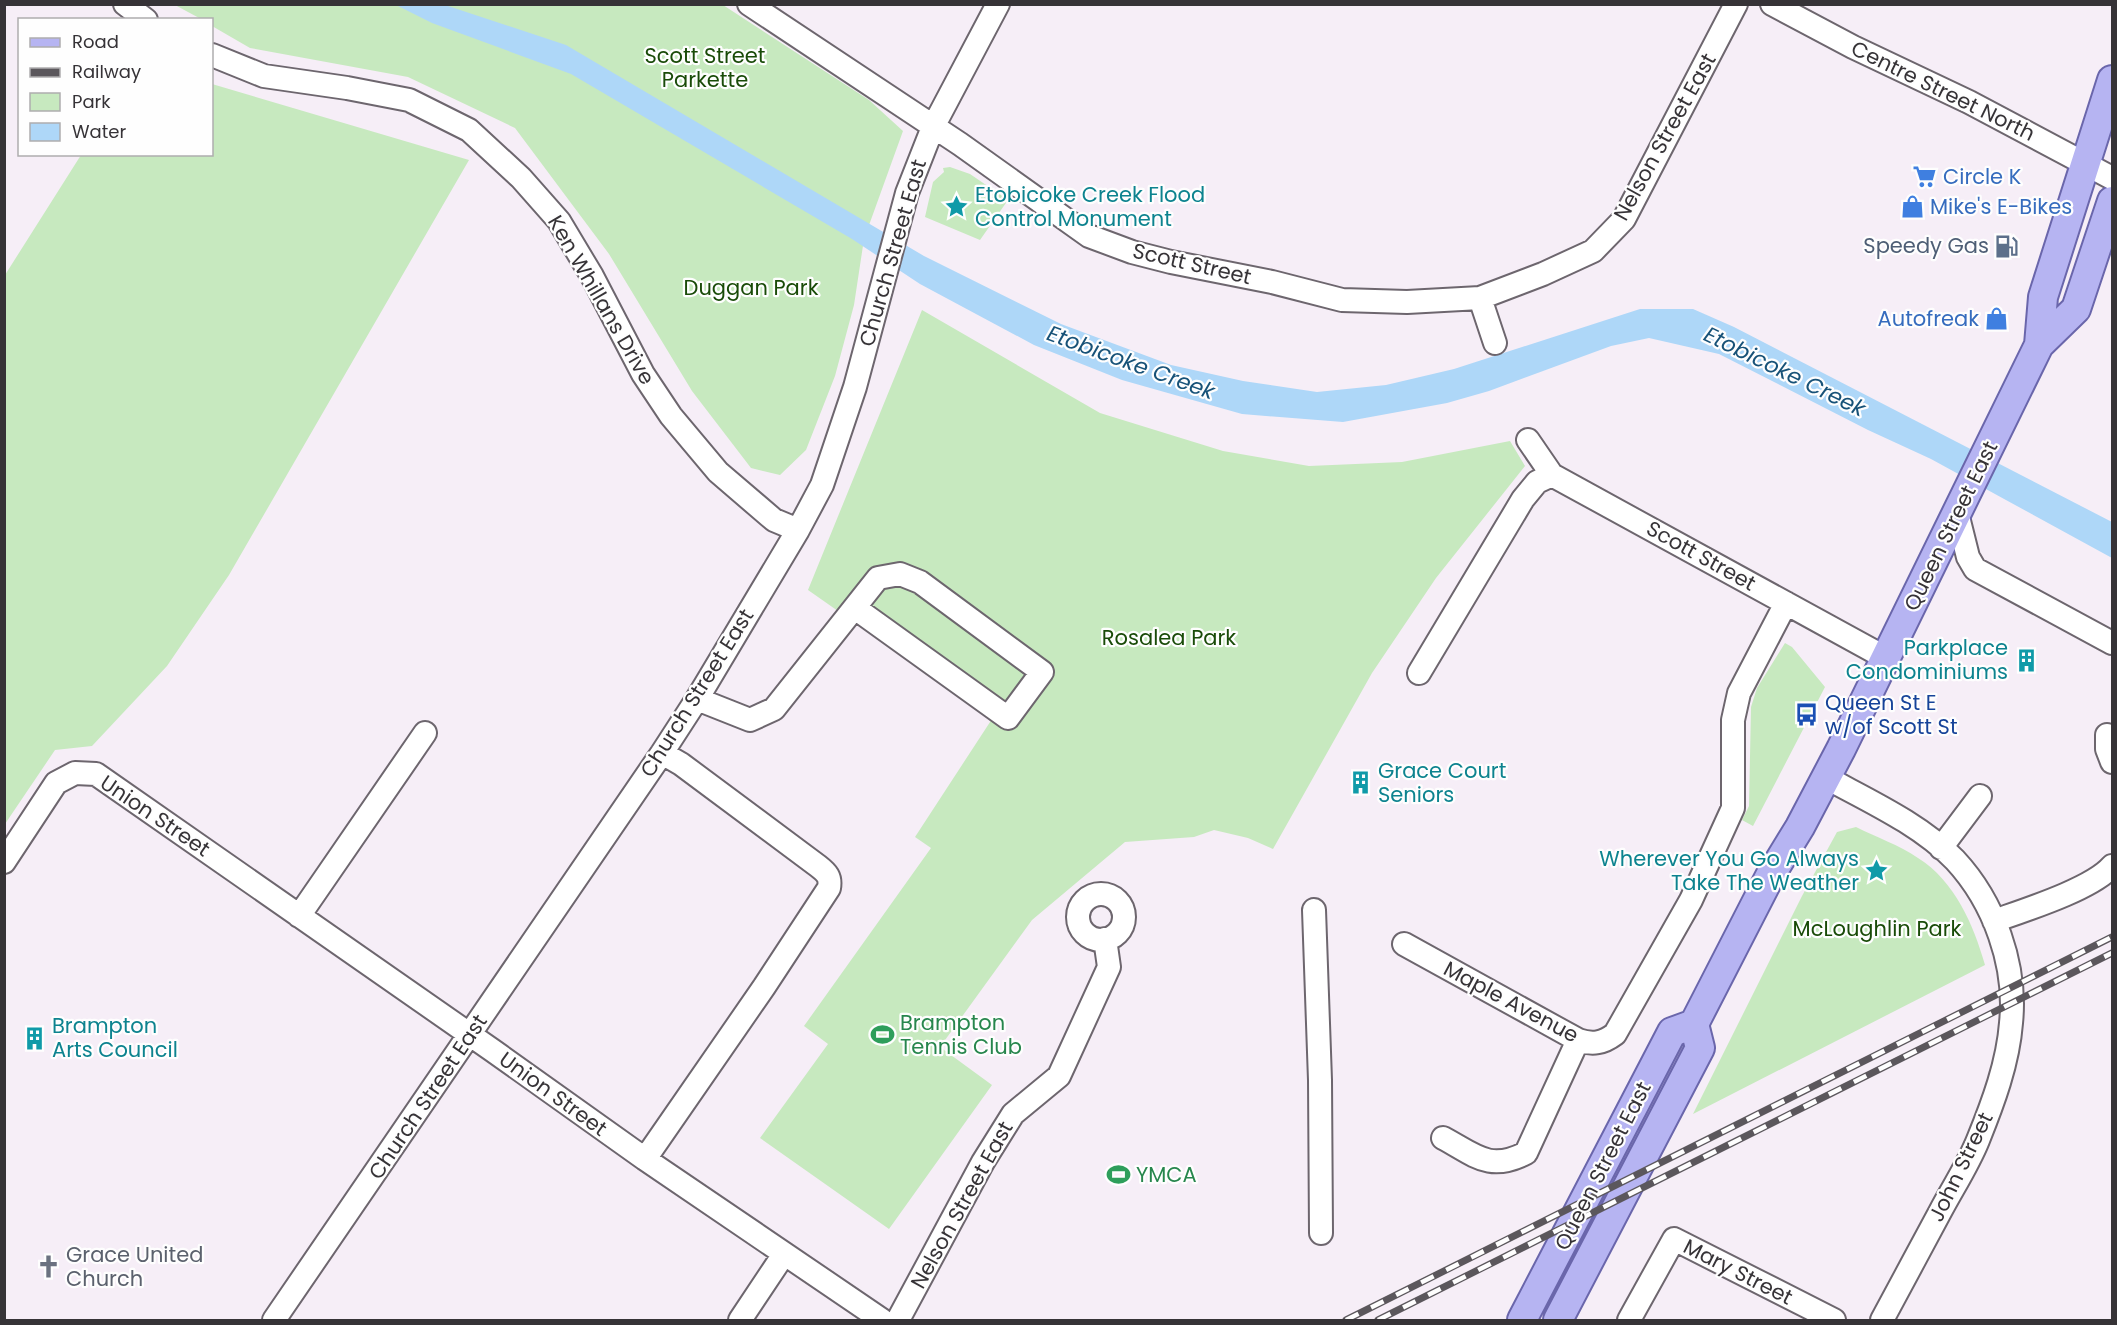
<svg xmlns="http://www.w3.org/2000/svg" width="2117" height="1325" viewBox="0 0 2117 1325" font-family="Poppins,sans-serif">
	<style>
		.green { fill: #c7e9bf }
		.water { fill: #aed7f8 }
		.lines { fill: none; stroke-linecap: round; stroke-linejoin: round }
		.minor-casing { stroke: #6d666e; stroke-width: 26 }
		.major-casing { stroke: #6a66ab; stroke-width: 32 }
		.minor { stroke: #fff; stroke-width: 22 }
		.major { stroke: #b6b4f2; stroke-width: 28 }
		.rail-casing { stroke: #5b575c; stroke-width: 7 }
		.rail { stroke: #fefefe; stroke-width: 4.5; stroke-dasharray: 14; stroke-linecap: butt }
		.labels { text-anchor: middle; stroke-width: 4.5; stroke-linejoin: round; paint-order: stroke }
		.park-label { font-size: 21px; fill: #194b08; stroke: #fefefe }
		.street-label { font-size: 21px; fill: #363337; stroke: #fefefe }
		.shop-label { font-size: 21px; fill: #366cbe; stroke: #fefefe; text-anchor: start }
		.culture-label { font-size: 21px; fill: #0d838f; stroke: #fefefe; text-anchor: start }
		.service-label { font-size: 21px; fill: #4e5e75; stroke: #fefefe; text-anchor: end }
		.transit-label { font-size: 21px; fill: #164399; stroke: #fefefe; text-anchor: start }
		.leisure-label { font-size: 21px; fill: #27864d; stroke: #fefefe; text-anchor: start }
		.worship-label { font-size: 21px; fill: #5b616d; stroke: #fefefe; text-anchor: start }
		.water-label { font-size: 22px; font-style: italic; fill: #175278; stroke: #fefefe }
	</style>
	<rect width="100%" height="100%" fill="#f6eef7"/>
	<!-- green -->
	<path class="green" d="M175 5H723L869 100 903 131 864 239 854 305 835 376 806 450 780 475 751 468 692 391 609 254 515 128 408 77 250 48 212 26V20L201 19Z
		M212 84 469 160 229 575 167 666 92 746 55 750 5 824V275L81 155 212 154Z
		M950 167 970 174 1008 200 980 240 925 217 933 182 944 172 943 168Z
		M922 310 1100 413 1223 451 1309 466 1402 462 1510 441 1525 466 1436 578 1372 673 1273 849 1248 838 1214 830 1194 837 1125 842 1032 920 940 1047 992 1085 889 1229 760 1138 828 1044 804 1026 931 848 915 837 992 719 808 590Z
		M1785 643 1792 647 1825 687 1753 826 1742 820 1749 806 1751 707 1757 688Z
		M1856 827C1876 837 1899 845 1918 858 1955 881 1974 926 1985 965L1693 1114 1802 896 1837 832Z"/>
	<!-- water -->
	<path class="water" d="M396 5H445L566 45 924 256 1061 324 1171 365 1243 381 1317 392 1386 385 1454 369 1640 309H1693L1734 327 2112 522V558L1931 459 1868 430 1719 354 1649 338 1611 346 1489 391 1447 403 1343 422 1242 414 1122 380 1034 345 920 284 852 239 571 74 432 23Z"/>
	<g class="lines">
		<defs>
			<path id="minor" d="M125 4 146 20
				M749 4 960 144 1089 236 1132 252 1171 262 1272 282 1342 300 1407 302 1480 298 1543 274 1593 251 1624 219 1736 4
				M1772 4 1853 47 1969 102 2112 178
				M212 55 264 76 347 88 409 100 469 130 521 178 559 221 592 276 643 374 671 416 718 472 774 520 798 530
				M1480 298 1495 343
				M1528 440 1552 475 1886 658
				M1957 513 1968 557 1975 569 2112 643
				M1419 673 1523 499 1537 482 1552 475
				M697 699 750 720 774 709 878 578 900 574 920 582 1042 672 1008 718 855 608
				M2107 735V749L2112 762
				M1825 777C1869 801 1920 824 1955 860 1994 902 2017 965 2011 1023 2008 1063 1993 1103 1978 1140 1968 1165 1952 1189 1940 1212 1921 1248 1901 1284 1882 1320
				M1941 848 1980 796
				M4 862 56 783 75 773 96 774 492 1050 645 1159 882 1320
				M1078 917a23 23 0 1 1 46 0a23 23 0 1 1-46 0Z
				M1314 910 1320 1080 1321 1233
				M299 916 425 733
				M1994 921C2025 910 2092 889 2112 866
				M1404 944 1578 1040C1593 1045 1603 1043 1615 1034L1691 900 1733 808V720L1739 693 1786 603
				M1443 1138C1475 1155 1489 1172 1526 1153L1578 1040
				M645 1159 764 987 829 888C831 877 827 873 818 866L681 764 662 753
				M274 1320 662 753 697 699 798 530 822 485 855 387 907 193 933 127 998 4
				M740 1320 784 1254
				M898 1320 983 1162 1013 1114 1059 1076 1109 967 1105 939
				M1629 1320 1674 1239 1834 1320"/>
			<path id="major" d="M2039 345 2043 297 2112 80
				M1522 1320 1672 1032 1694 1024
				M1558 1320 1700 1048 1694 1024 1770 876 1800 827 1841 749 2039 345 2076 309 2112 201"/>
		</defs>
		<!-- minor casing -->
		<use href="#minor" class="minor-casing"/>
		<!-- major casing -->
		<use href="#major" class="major-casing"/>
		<!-- minor -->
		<use href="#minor" class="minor"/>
		<!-- major -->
		<use href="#major" class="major"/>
		<defs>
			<path id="rail" d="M1346 1320 2112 937
				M1378 1320 2112 953"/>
		</defs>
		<!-- rail casing -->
		<use href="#rail" class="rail-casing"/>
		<!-- rail -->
		<use href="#rail" class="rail"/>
	</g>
	<!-- icons -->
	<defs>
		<symbol id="supermarket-bare" viewBox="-9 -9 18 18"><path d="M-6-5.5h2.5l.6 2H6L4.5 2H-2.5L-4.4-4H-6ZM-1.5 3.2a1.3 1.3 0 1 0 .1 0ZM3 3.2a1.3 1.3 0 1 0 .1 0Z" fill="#3f7fe0" stroke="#fefefe" stroke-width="2.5" paint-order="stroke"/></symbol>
		<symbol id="sight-bare" viewBox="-9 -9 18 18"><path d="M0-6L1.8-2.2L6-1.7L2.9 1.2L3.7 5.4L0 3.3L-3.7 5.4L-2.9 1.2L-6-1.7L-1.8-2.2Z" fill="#0f9aa8" stroke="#fefefe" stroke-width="2.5" paint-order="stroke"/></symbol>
		<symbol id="shop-bare" viewBox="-9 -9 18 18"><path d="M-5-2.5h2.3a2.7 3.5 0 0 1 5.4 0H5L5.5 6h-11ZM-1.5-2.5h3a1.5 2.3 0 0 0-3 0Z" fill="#3f7fe0" stroke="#fefefe" stroke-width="2.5" paint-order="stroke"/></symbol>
		<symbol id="fuel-bare" viewBox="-9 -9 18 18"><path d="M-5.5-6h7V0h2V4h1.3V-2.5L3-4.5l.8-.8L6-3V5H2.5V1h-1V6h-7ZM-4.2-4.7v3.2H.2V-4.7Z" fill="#5c6f8a" stroke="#fefefe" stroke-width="2.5" paint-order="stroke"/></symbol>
		<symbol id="building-bare" viewBox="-9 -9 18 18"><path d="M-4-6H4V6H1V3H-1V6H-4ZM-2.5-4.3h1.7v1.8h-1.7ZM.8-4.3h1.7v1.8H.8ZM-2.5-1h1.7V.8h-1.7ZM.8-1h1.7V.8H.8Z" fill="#0f9aa8" stroke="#fefefe" stroke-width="2.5" paint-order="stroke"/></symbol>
		<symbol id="bus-bare" viewBox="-9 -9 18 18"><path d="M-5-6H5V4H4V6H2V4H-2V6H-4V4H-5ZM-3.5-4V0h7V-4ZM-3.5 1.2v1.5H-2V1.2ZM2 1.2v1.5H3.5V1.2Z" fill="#1a4fb4" stroke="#fefefe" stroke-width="2.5" paint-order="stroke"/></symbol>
		<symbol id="stadium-bare" viewBox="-9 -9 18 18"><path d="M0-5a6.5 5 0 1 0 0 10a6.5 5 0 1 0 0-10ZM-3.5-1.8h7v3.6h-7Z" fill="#2e9e5b" stroke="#fefefe" stroke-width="2.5" paint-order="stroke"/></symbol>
		<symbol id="church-bare" viewBox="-9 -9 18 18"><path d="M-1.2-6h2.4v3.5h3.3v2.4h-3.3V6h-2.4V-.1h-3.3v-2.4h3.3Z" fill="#6b7280" stroke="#fefefe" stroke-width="2.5" paint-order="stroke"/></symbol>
	</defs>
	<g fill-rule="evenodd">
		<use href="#supermarket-bare" x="1908" y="160" width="33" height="33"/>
		<use href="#sight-bare" x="940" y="190" width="33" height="33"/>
		<use href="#shop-bare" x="1896" y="190" width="33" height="33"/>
		<use href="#fuel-bare" x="1990" y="230" width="33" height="33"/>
		<use href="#shop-bare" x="1980" y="302" width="33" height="33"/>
		<use href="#building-bare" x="2010" y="644" width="33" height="33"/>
		<use href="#bus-bare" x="1790" y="698" width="33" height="33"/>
		<use href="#building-bare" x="1344" y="766" width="33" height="33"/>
		<use href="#sight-bare" x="1860" y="854" width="33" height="33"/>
		<use href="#stadium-bare" x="866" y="1018" width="33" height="33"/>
		<use href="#building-bare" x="18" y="1022" width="33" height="33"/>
		<use href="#stadium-bare" x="1102" y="1158" width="33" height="33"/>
		<use href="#church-bare" x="32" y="1250" width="33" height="33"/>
	</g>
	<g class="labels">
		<!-- park labels -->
		<g class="park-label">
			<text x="705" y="63">Scott Street<tspan x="705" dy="24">Parkette</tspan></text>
			<text x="751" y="295">Duggan Park</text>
			<text x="1169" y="645">Rosalea Park</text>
			<text x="1877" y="936">McLoughlin Park</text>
		</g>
		<!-- street labels -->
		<g class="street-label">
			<text transform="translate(1943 91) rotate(26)" y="7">Centre Street North</text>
			<text transform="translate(1665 137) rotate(-61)" y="7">Nelson Street East</text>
			<text transform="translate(893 253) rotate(-74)" y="7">Church Street East</text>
			<text transform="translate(1192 264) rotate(13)" y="7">Scott Street</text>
			<text transform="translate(601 300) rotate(60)" y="7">Ken Whillans Drive</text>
			<text transform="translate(1951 526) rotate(-64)" y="7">Queen Street East</text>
			<text transform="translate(1701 556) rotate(29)" y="7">Scott Street</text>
			<text transform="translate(697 693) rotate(-58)" y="7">Church Street East</text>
			<text transform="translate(155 816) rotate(34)" y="7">Union Street</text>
			<text transform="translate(1511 1002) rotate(28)" y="7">Maple Avenue</text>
			<text transform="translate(553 1094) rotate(36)" y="7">Union Street</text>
			<text transform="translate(428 1097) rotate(-56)" y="7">Church Street East</text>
			<text transform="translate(1603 1166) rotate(-63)" y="7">Queen Street East</text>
			<text transform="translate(1961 1167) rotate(-64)" y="7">John Street</text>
			<text transform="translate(962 1205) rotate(-61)" y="7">Nelson Street East</text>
			<text transform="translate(1738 1272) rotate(27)" y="7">Mary Street</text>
		</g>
		<!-- shop labels -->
		<g class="shop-label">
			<text x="1943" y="184">Circle K</text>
			<text x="1930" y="214">Mike's E-Bikes</text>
			<text x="1979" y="326" text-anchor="end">Autofreak</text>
		</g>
		<!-- culture labels -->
		<g class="culture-label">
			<text x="975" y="202">Etobicoke Creek Flood<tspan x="975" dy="24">Control Monument</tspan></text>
			<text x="2008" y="655" text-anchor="end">Parkplace<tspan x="2008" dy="24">Condominiums</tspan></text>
			<text x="1378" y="778">Grace Court<tspan x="1378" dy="24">Seniors</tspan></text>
			<text x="1859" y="866" text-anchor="end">Wherever You Go Always<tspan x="1859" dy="24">Take The Weather</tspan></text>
			<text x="52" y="1033">Brampton<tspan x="52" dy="24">Arts Council</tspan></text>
		</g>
		<!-- service labels -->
		<g class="service-label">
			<text x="1989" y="253">Speedy Gas</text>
		</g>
		<!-- transit labels -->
		<g class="transit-label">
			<text x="1825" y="710">Queen St E<tspan x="1825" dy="24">w/of Scott St</tspan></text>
		</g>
		<!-- leisure labels -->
		<g class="leisure-label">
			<text x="900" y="1030">Brampton<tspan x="900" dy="24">Tennis Club</tspan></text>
			<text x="1136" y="1182">YMCA</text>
		</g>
		<!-- worship labels -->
		<g class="worship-label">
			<text x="66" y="1262">Grace United<tspan x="66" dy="24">Church</tspan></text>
		</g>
		<!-- water labels -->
		<g class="water-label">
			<text transform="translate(1131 362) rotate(20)" y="8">Etobicoke Creek</text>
			<text transform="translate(1785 371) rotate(26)" y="8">Etobicoke Creek</text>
		</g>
	</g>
	<!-- border -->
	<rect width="2117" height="1325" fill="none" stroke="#363337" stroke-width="12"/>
	<!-- legend -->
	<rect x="18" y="18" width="195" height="138" fill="#fefefe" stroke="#aeadae" stroke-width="1.5"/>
	<rect x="30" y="38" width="30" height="9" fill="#b6b4f2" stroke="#aeadae" stroke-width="1.5"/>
	<text x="72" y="48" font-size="18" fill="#363337">Road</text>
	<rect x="30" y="68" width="30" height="9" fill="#5b575c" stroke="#aeadae" stroke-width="1.5"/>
	<text x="72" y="78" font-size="18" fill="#363337">Railway</text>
	<rect x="30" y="93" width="30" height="18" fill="#c7e9bf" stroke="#aeadae" stroke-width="1.5"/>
	<text x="72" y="108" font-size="18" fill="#363337">Park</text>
	<rect x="30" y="123" width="30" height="18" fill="#aed7f8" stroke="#aeadae" stroke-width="1.5"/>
	<text x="72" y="138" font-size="18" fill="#363337">Water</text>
</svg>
